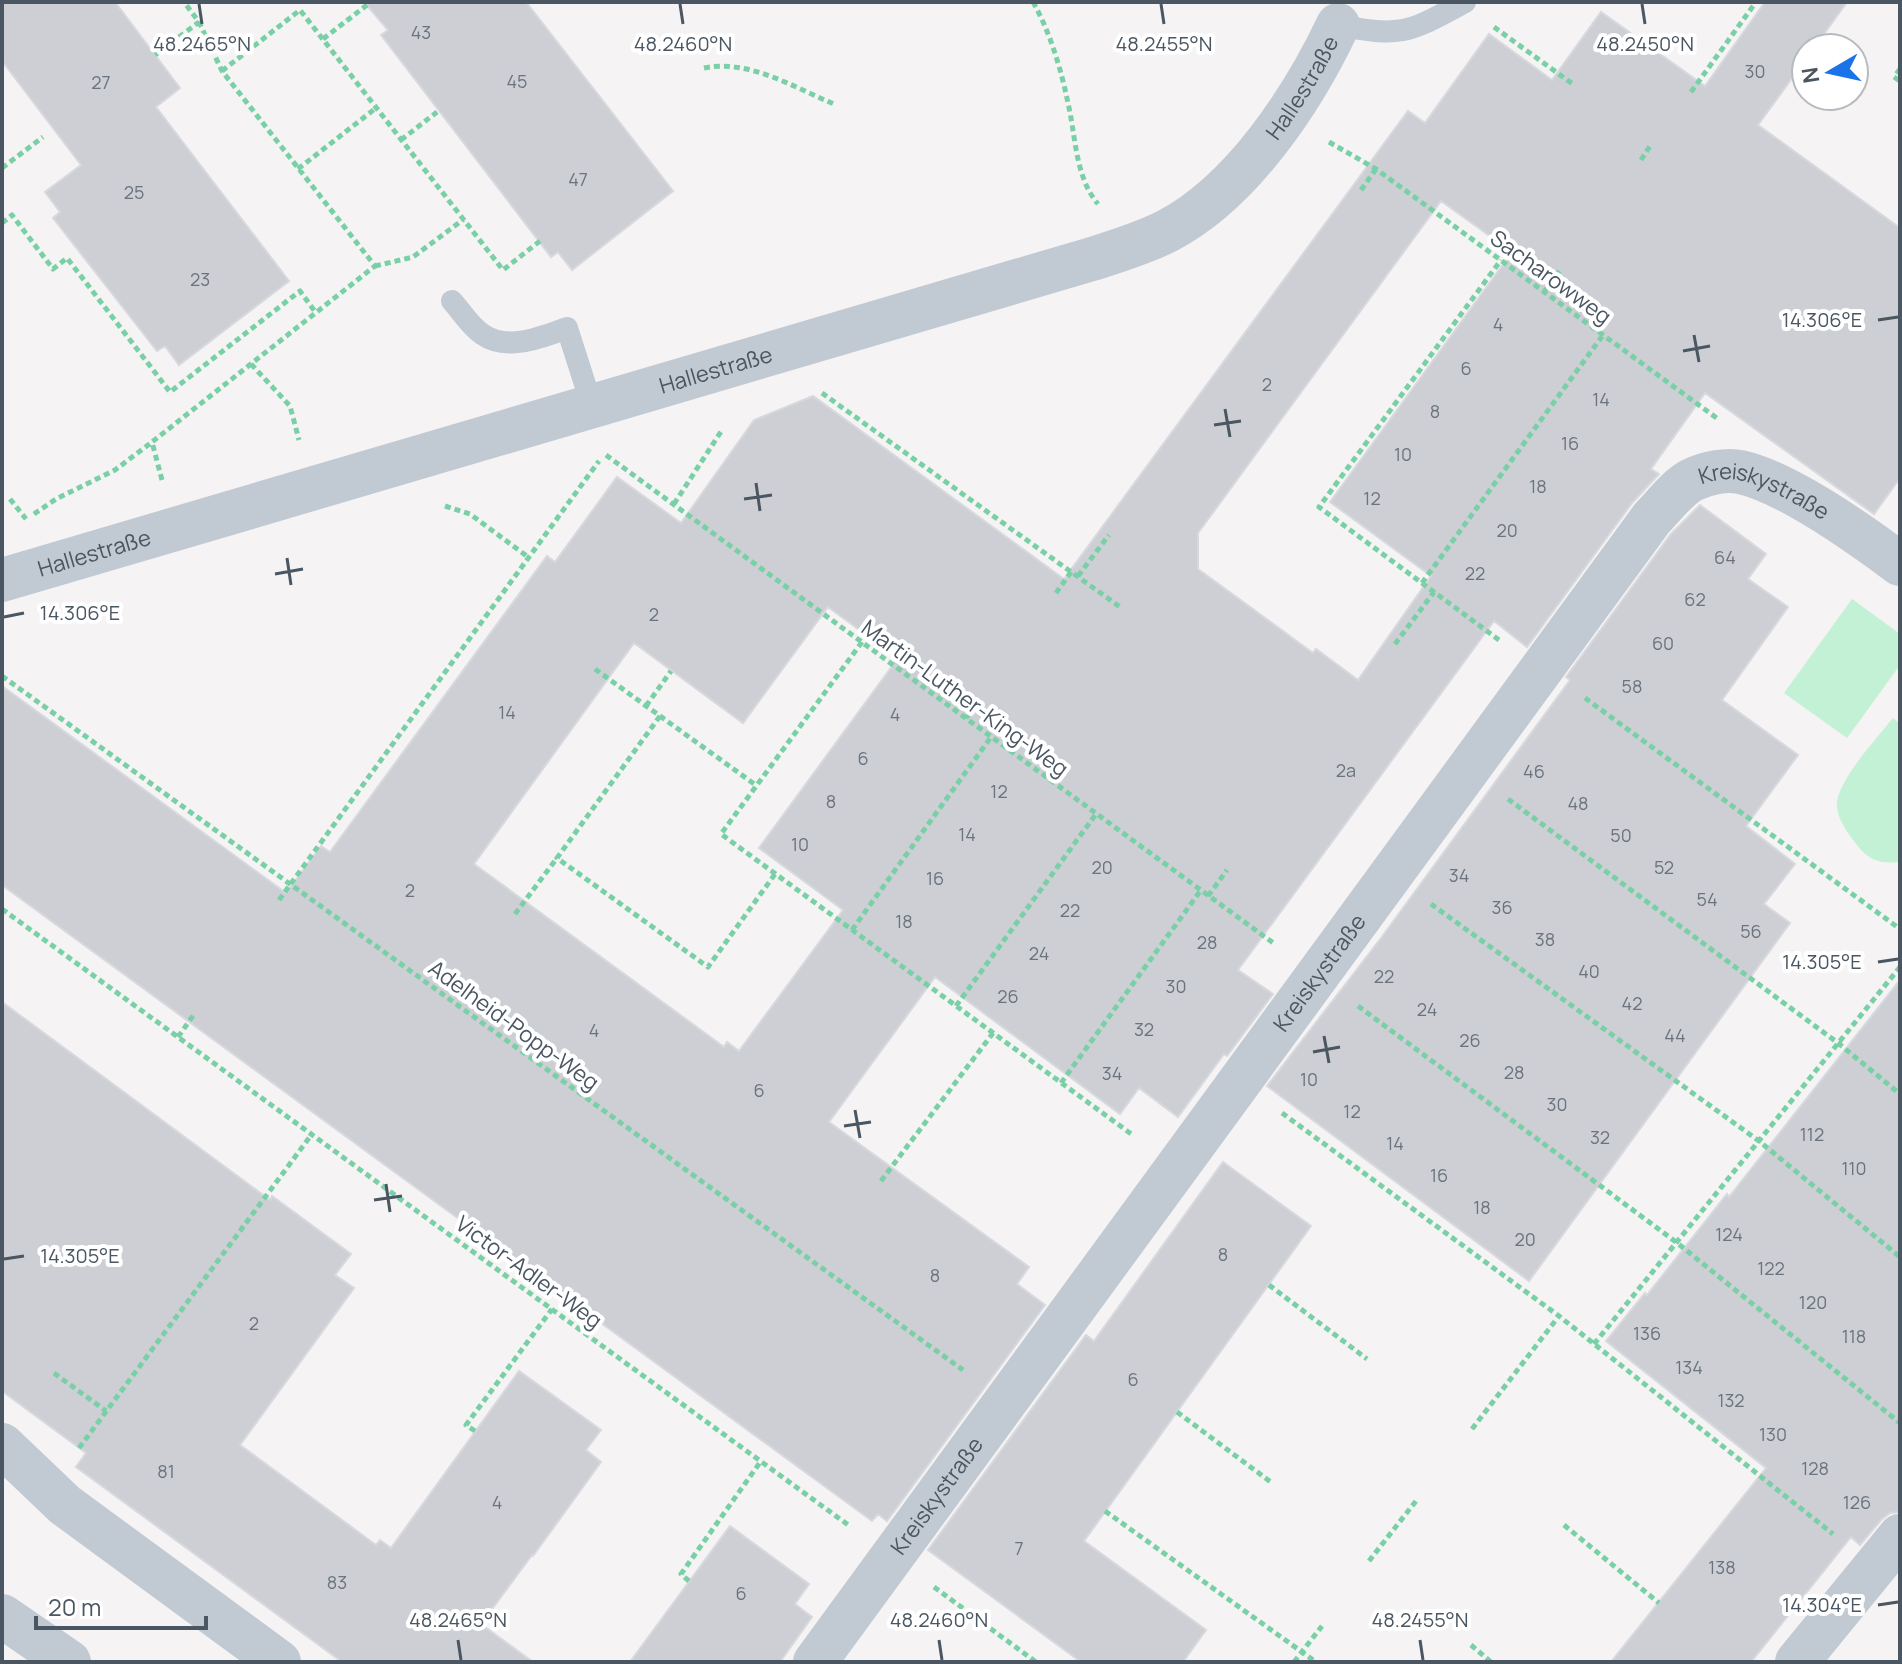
<svg xmlns="http://www.w3.org/2000/svg" width="1902" height="1664" viewBox="0 0 1902 1664" font-family="Manrope,sans-serif">
	<style>
		.green { fill: #c3f1d5 }
		.building { fill: #cdcfd5; stroke: #d7d9de; stroke-width: 2; fill-rule: evenodd }
		.lines { fill: none; stroke-linecap: round; stroke-linejoin: round }
		.path { stroke: #7ad0a6; stroke-width: 5; stroke-dasharray: 6 4; stroke-linecap: butt }
		.lane { stroke: #c1cad2; stroke-width: 22 }
		.street { stroke: #c1cad2; stroke-width: 44 }
		.ticks { fill: none; stroke: #4a5661; stroke-width: 3 }
		.labels { text-anchor: middle; stroke-width: 8; stroke-linejoin: round; paint-order: stroke }
		.number-label { font-size: 18px; fill: #6b747e }
		.street-label { font-size: 22px; fill: #4a5661; stroke: #fff }
		.ticks-label { font-size: 20px; text-anchor: middle; fill: #4a5661; stroke: #fff; stroke-width: 8; stroke-linejoin: round; paint-order: stroke }
	</style>
	<rect width="100%" height="100%" fill="#f5f3f3"/>
	<!-- green -->
	<path class="green" d="M1852 599 1900 634V665L1847 738 1784 693Z
		M1893 718 1900 724V862C1881 864 1869 861 1857 845 1849 835 1838 820 1837 807 1834 784 1878 737 1893 718Z"/>
	<!-- building -->
	<path class="building" d="M2 2H115L180 88 156 107 289 281 179 365 165 346 157 351 53 218 60 212 45 192 81 165 2 61Z
		M364 2H526L673 191 572 270 558 252 551 257 381 35 388 30Z
		M1765 2H1847L1814 48H1806V59L1758 125 1900 228V478L1874 514 1705 393 1651 469 1659 474 1632 503 1527 647 1494 621 1238 970 1273 994 1227 1056 1224 1054 1178 1117 1139 1088 1120 1114 935 977 829 1122 1029 1267 1017 1284 1045 1305 887 1521 878 1514 872 1521 2 885V686L286 893 321 846 330 852 547 556 555 562 617 477 681 523 754 420 813 396 1064 579 1408 111 1425 123 1489 34 1552 80 1601 12 1705 86ZM1441 201 1512 252 1330 502 1431 576 1358 680 1316 649 1313 653 1198 569V533ZM828 607 898 658 759 848 843 910 739 1051 727 1042 724 1047 474 864 634 643 743 723Z
		M1700 505 1766 554 1748 579 1788 607 1722 700 1798 755 1746 826 1795 864 1764 904 1790 923 1529 1281 1267 1086 1381 938 1570 680 1566 677 1671 534Z
		M1900 980V1512L1890 1513 1881 1520 1860 1545 1851 1537 1751 1662H1611L1766 1468 1606 1341 1645 1293 1647 1295 1727 1194 1729 1197Z
		M2 1002 270 1200 272 1196 351 1254 335 1275 354 1288 240 1445 376 1545 380 1540 391 1548 519 1371 601 1430 586 1450 601 1462 533 1556 532 1555 481 1624 533 1662H342L76 1467 86 1453 2 1391Z
		M1223 1162 1311 1226 1084 1541 1206 1630 1183 1662H1081L928 1550 1086 1335 1094 1341Z
		M730 1526 809 1584 795 1604 812 1617 780 1662H630Z"/>
	<g class="lines">
		<!-- path -->
		<path class="path" d="M1033 2C1050 32 1061 69 1068 103 1076 137 1075 177 1098 204
			M1494 27 1574 85
			M323 39 367 5
			M155 55 199 22
			M704 68C749 59 793 87 834 104
			M1900 69 1894 77 1900 81
			M222 71 300 10 503 270 540 241
			M1691 92 1756 2
			M401 140 437 112
			M1329 142 1376 169 1718 419
			M1641 160 1650 146
			M2 168 43 137
			M298 169 376 108
			M1361 190 1376 169
			M2 223 12 215 53 269 67 258 170 392 300 291 316 313
			M375 266 413 257 464 219
			M1544 292 1561 269
			M251 364 290 406 299 440
			M822 393 1120 607
			M606 455 1276 945
			M162 480 152 442 375 266 222 71 199 22 184 2
			M10 499 26 519
			M674 504 722 430
			M445 506 470 514 528 557
			M34 514 56 499 115 470 152 442
			M1078 576 1109 535
			M1422 583 1603 335
			M1056 593 1071 572
			M1499 640 1319 507 1501 260
			M862 642 721 834 1134 1136
			M1395 644 1434 592
			M595 669 757 786
			M2 676 963 1370
			M1585 698 1900 929
			M646 706 671 671
			M660 716 557 858 708 967 775 874
			M966 718 979 700
			M1508 799 1838 1043 1900 1094
			M1208 896 1227 870
			M279 900 599 461
			M1431 904 1759 1141 1900 1257
			M2 909 851 1527
			M515 914 557 858
			M852 930 991 737
			M956 1006 1096 814
			M1358 1006 1676 1242 1900 1423
			M178 1037 195 1013
			M1061 1083 1201 890
			M1282 1113 1559 1316 1833 1534
			M881 1181 993 1033
			M1269 1285 1367 1359
			M1594 1344 1900 967
			M54 1373 106 1411
			M1177 1412 1272 1483
			M1472 1429 1559 1316
			M475 1431 466 1425 552 1309
			M79 1448 312 1134
			M1105 1511 1316 1662
			M1564 1525 1659 1603
			M1369 1561 1416 1501
			M689 1581 681 1574 761 1461
			M934 1587 1036 1662
			M1471 1645 1491 1662
			M1294 1662 1322 1626"/>
		<!-- lane -->
		<path class="lane" d="M1338 25C1403 38 1409 32 1465 2
			M452 301C461 311 470 326 482 334 507 352 542 337 567 328L592 406"/>
		<!-- street -->
		<g class="street">
			<path id="s1" d="M2 580 1092 259C1117 251 1144 243 1167 231 1242 192 1303 99 1338 25"/>
			<path d="M2 1445 65 1505 279 1662"/>
			<path d="M2 1616 69 1662"/>
			<path id="s2" d="M815 1662 1652 518C1664 506 1678 487 1692 480 1706 473 1726 469 1740 472 1787 482 1861 535 1900 564"/>
			<path d="M1797 1662 1900 1536"/>
		</g>
	</g>
	<!-- ticks -->
	<path class="ticks" d="M199 4 202 24M680 4 683 24M1161 4 1164 24M1642 4 1645 24M1878 320 1898 317M1694 335 1699 362M1683 351 1710 346M1225 409 1230 437M1214 425 1241 421M756 483 760 511M744 499 772 495M287 558 291 585M275 574 303 569M4 617 24 613M1878 962 1898 959M1324 1036 1329 1063M1313 1052 1340 1047M855 1110 860 1138M844 1126 871 1122M386 1184 390 1212M374 1200 402 1196M4 1259 24 1256M1878 1605 1898 1602M458 1640 461 1660M939 1640 942 1660M1420 1640 1423 1660"/>
	<g class="labels">
		<!-- number labels -->
		<g class="number-label">
			<text x="421" y="39">43</text>
			<text x="1755" y="78">30</text>
			<text x="517" y="88">45</text>
			<text x="101" y="89">27</text>
			<text x="578" y="186">47</text>
			<text x="134" y="199">25</text>
			<text x="200" y="286">23</text>
			<text x="1498" y="331">4</text>
			<text x="1466" y="375">6</text>
			<text x="1267" y="391">2</text>
			<text x="1601" y="406">14</text>
			<text x="1435" y="418">8</text>
			<text x="1570" y="450">16</text>
			<text x="1403" y="461">10</text>
			<text x="1538" y="493">18</text>
			<text x="1372" y="505">12</text>
			<text x="1507" y="537">20</text>
			<text x="1725" y="564">64</text>
			<text x="1475" y="580">22</text>
			<text x="1695" y="606">62</text>
			<text x="654" y="621">2</text>
			<text x="1663" y="650">60</text>
			<text x="1632" y="693">58</text>
			<text x="507" y="719">14</text>
			<text x="895" y="721">4</text>
			<text x="863" y="765">6</text>
			<text x="1346" y="777">2a</text>
			<text x="1534" y="778">46</text>
			<text x="999" y="798">12</text>
			<text x="831" y="808">8</text>
			<text x="1578" y="810">48</text>
			<text x="967" y="841">14</text>
			<text x="1621" y="842">50</text>
			<text x="800" y="851">10</text>
			<text x="1102" y="874">20</text>
			<text x="1664" y="874">52</text>
			<text x="1459" y="882">34</text>
			<text x="935" y="885">16</text>
			<text x="410" y="897">2</text>
			<text x="1707" y="906">54</text>
			<text x="1502" y="914">36</text>
			<text x="1070" y="917">22</text>
			<text x="904" y="928">18</text>
			<text x="1751" y="938">56</text>
			<text x="1545" y="946">38</text>
			<text x="1207" y="949">28</text>
			<text x="1039" y="960">24</text>
			<text x="1589" y="978">40</text>
			<text x="1384" y="983">22</text>
			<text x="1176" y="993">30</text>
			<text x="1008" y="1003">26</text>
			<text x="1632" y="1010">42</text>
			<text x="1427" y="1016">24</text>
			<text x="1144" y="1036">32</text>
			<text x="594" y="1037">4</text>
			<text x="1675" y="1042">44</text>
			<text x="1470" y="1047">26</text>
			<text x="1514" y="1079">28</text>
			<text x="1112" y="1080">34</text>
			<text x="1309" y="1086">10</text>
			<text x="759" y="1097">6</text>
			<text x="1557" y="1111">30</text>
			<text x="1352" y="1118">12</text>
			<text x="1812" y="1141">112</text>
			<text x="1600" y="1144">32</text>
			<text x="1395" y="1150">14</text>
			<text x="1854" y="1175">110</text>
			<text x="1439" y="1182">16</text>
			<text x="1482" y="1214">18</text>
			<text x="1729" y="1241">124</text>
			<text x="1525" y="1246">20</text>
			<text x="1223" y="1261">8</text>
			<text x="1771" y="1275">122</text>
			<text x="935" y="1282">8</text>
			<text x="1813" y="1309">120</text>
			<text x="254" y="1330">2</text>
			<text x="1647" y="1340">136</text>
			<text x="1854" y="1343">118</text>
			<text x="1689" y="1374">134</text>
			<text x="1133" y="1386">6</text>
			<text x="1731" y="1407">132</text>
			<text x="1773" y="1441">130</text>
			<text x="1815" y="1475">128</text>
			<text x="166" y="1478">81</text>
			<text x="497" y="1509">4</text>
			<text x="1857" y="1509">126</text>
			<text x="1019" y="1555">7</text>
			<text x="1722" y="1574">138</text>
			<text x="337" y="1589">83</text>
			<text x="741" y="1600">6</text>
		</g>
		<!-- street labels -->
		<g class="street-label">
			<text dy="8" stroke="none"><textPath href="#s1" startOffset="1416">Hallestraße</textPath></text>
			<text transform="translate(1551 277) rotate(36)" y="8">Sacharowweg</text>
			<text dy="8" stroke="none"><textPath href="#s1" startOffset="744">Hallestraße</textPath></text>
			<text dy="8" stroke="none"><textPath href="#s2" startOffset="1550">Kreiskystraße</textPath></text>
			<text dy="8" stroke="none"><textPath href="#s1" startOffset="96">Hallestraße</textPath></text>
			<text transform="translate(965 698) rotate(36)" y="8">Martin-Luther-King-Weg</text>
			<text dy="8" stroke="none"><textPath href="#s2" startOffset="854">Kreiskystraße</textPath></text>
			<text transform="translate(514 1025) rotate(36)" y="8">Adelheid-Popp-Weg</text>
			<text transform="translate(529 1272) rotate(36)" y="8">Victor-Adler-Weg</text>
			<text dy="8" stroke="none"><textPath href="#s2" startOffset="206">Kreiskystraße</textPath></text>
		</g>
	</g>
	<g class="ticks-label">
		<text x="202" y="51">48.2465°N</text>
		<text x="683" y="51">48.2460°N</text>
		<text x="1645" y="51">48.2450°N</text>
		<text x="1164" y="51">48.2455°N</text>
		<text x="1822" y="327">14.306°E</text>
		<text x="80" y="620">14.306°E</text>
		<text x="1822" y="969">14.305°E</text>
		<text x="80" y="1263">14.305°E</text>
		<text x="1822" y="1612">14.304°E</text>
		<text x="458" y="1627">48.2465°N</text>
		<text x="939" y="1627">48.2460°N</text>
		<text x="1420" y="1627">48.2455°N</text>
	</g>
	<!-- border -->
	<rect width="1902" height="1664" fill="none" stroke="#4a5661" stroke-width="8"/>
	<!-- north arrow -->
	<g transform="translate(1830 72) rotate(261)"><circle r="38" fill="#ffffff" stroke="#b7bbc0" stroke-width="2"/>
	<path d="M0-6L14 30L0 20L-14 30Z" fill="#1a73e8"/>
	<text y="-12" font-size="22" font-weight="bold" text-anchor="middle" fill="#4a5661">N</text>
	</g>
	<!-- scale -->
	<path d="M36 1616v12h170v-12" fill="none" stroke="#4a5661" stroke-width="4"/>
	<text x="48" y="1616" font-size="24" fill="#4a5661" stroke="#ffffff" stroke-width="6" paint-order="stroke">20 m</text>
</svg>
